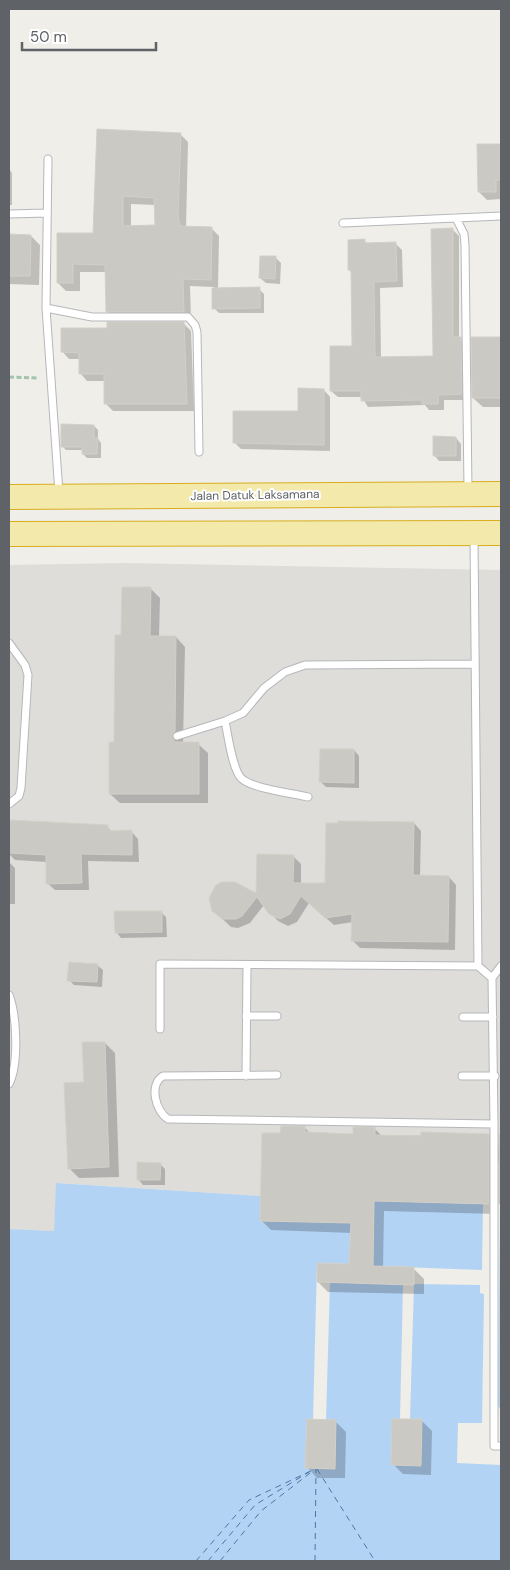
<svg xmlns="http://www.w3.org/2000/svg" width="510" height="1570" viewBox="0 0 510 1570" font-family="'DM Sans',sans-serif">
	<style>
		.industrial { fill: #deddda }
		.water { fill: #b3d3f4 }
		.pier { fill: #efeee8 }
		.shadow { fill: #0003; fill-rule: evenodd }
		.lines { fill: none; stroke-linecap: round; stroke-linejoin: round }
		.ferry { stroke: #5173a5; stroke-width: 1; stroke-dasharray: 6 5; stroke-linecap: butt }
		.building { fill: #cbc9c4; stroke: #d3d0c7; fill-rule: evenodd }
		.service-casing { stroke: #b5b7bb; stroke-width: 9 }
		.trunk-casing { stroke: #d9ae1e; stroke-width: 26 }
		.path { stroke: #a2c3ae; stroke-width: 3; stroke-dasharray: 5 2.5; stroke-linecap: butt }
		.service { stroke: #fff; stroke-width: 7 }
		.trunk { stroke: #f2e9ab; stroke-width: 24 }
		.labels { text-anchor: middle; stroke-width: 4; stroke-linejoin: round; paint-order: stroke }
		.street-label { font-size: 12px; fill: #5f6266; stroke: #fff }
	</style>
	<rect width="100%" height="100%" fill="#efeee8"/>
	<!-- industrial -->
	<path class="industrial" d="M126 563 501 570V1204L260 1196 57 1183 54 1231 9 1229V565Z"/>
	<!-- water -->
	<path class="water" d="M56 1183 260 1196 501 1204V1561H9V1229L54 1231Z"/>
	<!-- pier -->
	<path class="pier" d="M260 1196 374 1201 373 1266 482 1270 483 1204H500L498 1406 501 1410V1465L457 1463 458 1423H482L484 1294 480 1293V1285L414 1284 410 1419H422L391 1465 393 1419H400L403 1285 330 1282 326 1420H336L335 1469 305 1468 307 1419H313L317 1263 349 1264 351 1223 260 1221Z"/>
	<!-- shadow -->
	<path class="shadow" d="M99 131 180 134 188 142 186 228H211L219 236 218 289H259L264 294V313H219L214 308V287L190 286 191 319H115L108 311 107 272H80V291H66L58 283 94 234ZM131 204 155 205 156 226 131 227Z
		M478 145H501V199L487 200 479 192Z
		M9 169 12 173V205H9Z
		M453 230 459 236V339L467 345V400H444V410H429L425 405 368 407 362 397H338L331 391 353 347 352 273 349 270 364 241 368 244 395 243 402 250 403 287 380 288 381 358 434 357Z
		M9 235 31 236 40 245 39 285 9 284Z
		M275 257 281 263 280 284 266 283 260 278Z
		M184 324 191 331 194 411H113L105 403V381H87L80 373V359H69L62 351 108 329Z
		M473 338H501V407H483L473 398Z
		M324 390 330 397V451L241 449 234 442 299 413Z
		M94 426 98 430V439L101 443V458H87L83 454V450H66L62 446Z
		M456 438 461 444V461H439L434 455Z
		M150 588 160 598 159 637H176L185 647 183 744H198L208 753V803H120L110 794 122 637Z
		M354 750 359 756V788L326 787 321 782Z
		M9 821 107 827 112 832 131 831 138 839 139 862 88 861 89 890H55L47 883V862L15 860 9 854Z
		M414 823 421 831 420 876 449 877 456 885 455 950 360 948 352 940 353 922 334 925 309 903 297 922 288 926 278 921 264 905 250 923 238 928 231 927 213 910 217 886 229 882 235 883 257 895 294 857 301 864V884H326Z
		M9 862 15 868V904H9Z
		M161 912 166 917 167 937 121 938 116 932Z
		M97 965 103 970 102 987 74 985 69 980Z
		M105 1043 115 1053 119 1177 79 1178 69 1168 85 1083Z
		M305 1128 311 1134 354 1135 375 1129 382 1136 488 1135 501 1148V1136V1195V1162H498V1214L384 1211 383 1268 414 1269 424 1279V1294L328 1292 318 1282 351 1265 352 1233 271 1230 261 1220 282 1134Z
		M160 1164 165 1169V1185H143L138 1179Z
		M421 1420 432 1431 431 1475 403 1474 393 1464Z
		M336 1422 346 1432 345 1478H317L307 1467Z"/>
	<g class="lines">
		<!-- ferry -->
		<path class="ferry" d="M317 1469 375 1561
			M196 1561 249 1500 315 1469
			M208 1561 255 1505 309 1472
			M220 1561 261 1511 314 1470
			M315 1561 316 1469"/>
	</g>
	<!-- building -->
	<path class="building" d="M97 129 181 133 178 215 180 226 212 227 211 280 183 279 184 312H106L105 265 73 264V283H57V233H93ZM123 196 154 198 155 225 123 226Z
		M477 144H501V180H496V192H478Z
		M453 228V337H461L462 394 438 395V404H422V400L361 401V391H330V346H352L351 270H348V240L365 239V243L396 242 397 281 374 282 375 357 433 356 431 229Z
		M9 234 31 235 30 276H9Z
		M260 256H276L275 279 259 278Z
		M260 287V308L212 309V288Z
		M107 322H184L187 404H104V374H79V353L61 352V328H107Z
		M471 337H501V398H472Z
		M298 388 324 389V445L233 443V411H298Z
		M61 424 94 425V438H98L97 454H82V447H61Z
		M433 436 456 437V456H433Z
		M122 587H151L150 636H176L175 731 172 737 175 742H199V794H109V742H114L115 635H121Z
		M320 749H354V783L319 782Z
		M9 820 108 825V831L132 830V855L81 854 82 883 46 884V855L9 853Z
		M338 821 414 822 413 875 449 876 448 942 351 941 352 914 325 918 301 896 290 914 280 919 269 914 257 897 242 916 236 919H222L212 911 209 898 216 885 222 882H235L256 893 257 854 294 855 293 883H325L326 823H338Z
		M114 911H162V932L115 933Z
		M69 962 98 964 97 982 67 981Z
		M82 1042H105L109 1167 68 1169 64 1083 84 1082Z
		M281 1126H305V1132L353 1134V1127H375V1135L421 1136V1132L489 1134V1204L374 1201 373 1266 414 1267V1285L317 1282V1263L349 1264 351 1223 260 1221 262 1133H280Z
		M499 1134H501V1204H499Z
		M137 1162 161 1163 160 1180H137Z
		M307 1419 336 1420 335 1469 305 1468Z
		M392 1419H422L421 1466 391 1465Z"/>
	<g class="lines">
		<defs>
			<path id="service" d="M48 159 46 308 59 493
				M9 214 46 213
				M343 223 456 218
				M46 308 92 317H188L195 325 197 332 199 452
				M468 490 465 245 464 234 456 218 501 216
				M474 537 478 966 492 978
				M9 643 25 665 28 675 21 788 19 796 9 804
				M225 721C228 735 232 768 241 778 252 789 292 793 308 797
				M177 736 225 721 243 713 264 688 285 672 305 665 475 664
				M9 995C17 1016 19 1064 9 1084
				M246 1016H277
				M463 1017H493
				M160 1029V964L478 966
				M277 1075 163 1076C149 1084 155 1111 168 1119L494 1124 492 978 501 966
				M246 1076 247 965
				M462 1076H495
				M494 1124V1446H501"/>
			<path id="trunk" d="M9 497 501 494
				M9 534 501 533"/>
		</defs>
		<!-- service casing -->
		<use href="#service" class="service-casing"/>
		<!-- trunk casing -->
		<use href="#trunk" class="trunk-casing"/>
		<!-- path -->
		<path class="path" d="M9 377 39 378"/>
		<!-- service -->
		<use href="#service" class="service"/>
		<!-- trunk -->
		<use href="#trunk" class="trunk"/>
	</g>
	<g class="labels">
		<!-- street labels -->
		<g class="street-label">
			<text transform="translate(255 495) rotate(-1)" y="4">Jalan Datuk Laksamana</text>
		</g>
	</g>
	<!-- border -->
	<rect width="510" height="1570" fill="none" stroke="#5f6266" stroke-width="20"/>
	<!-- scale -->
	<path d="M22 42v8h134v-8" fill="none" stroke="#5f6266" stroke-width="2.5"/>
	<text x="30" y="42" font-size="15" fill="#5f6266" stroke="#ffffff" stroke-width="4" paint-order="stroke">50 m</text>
</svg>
